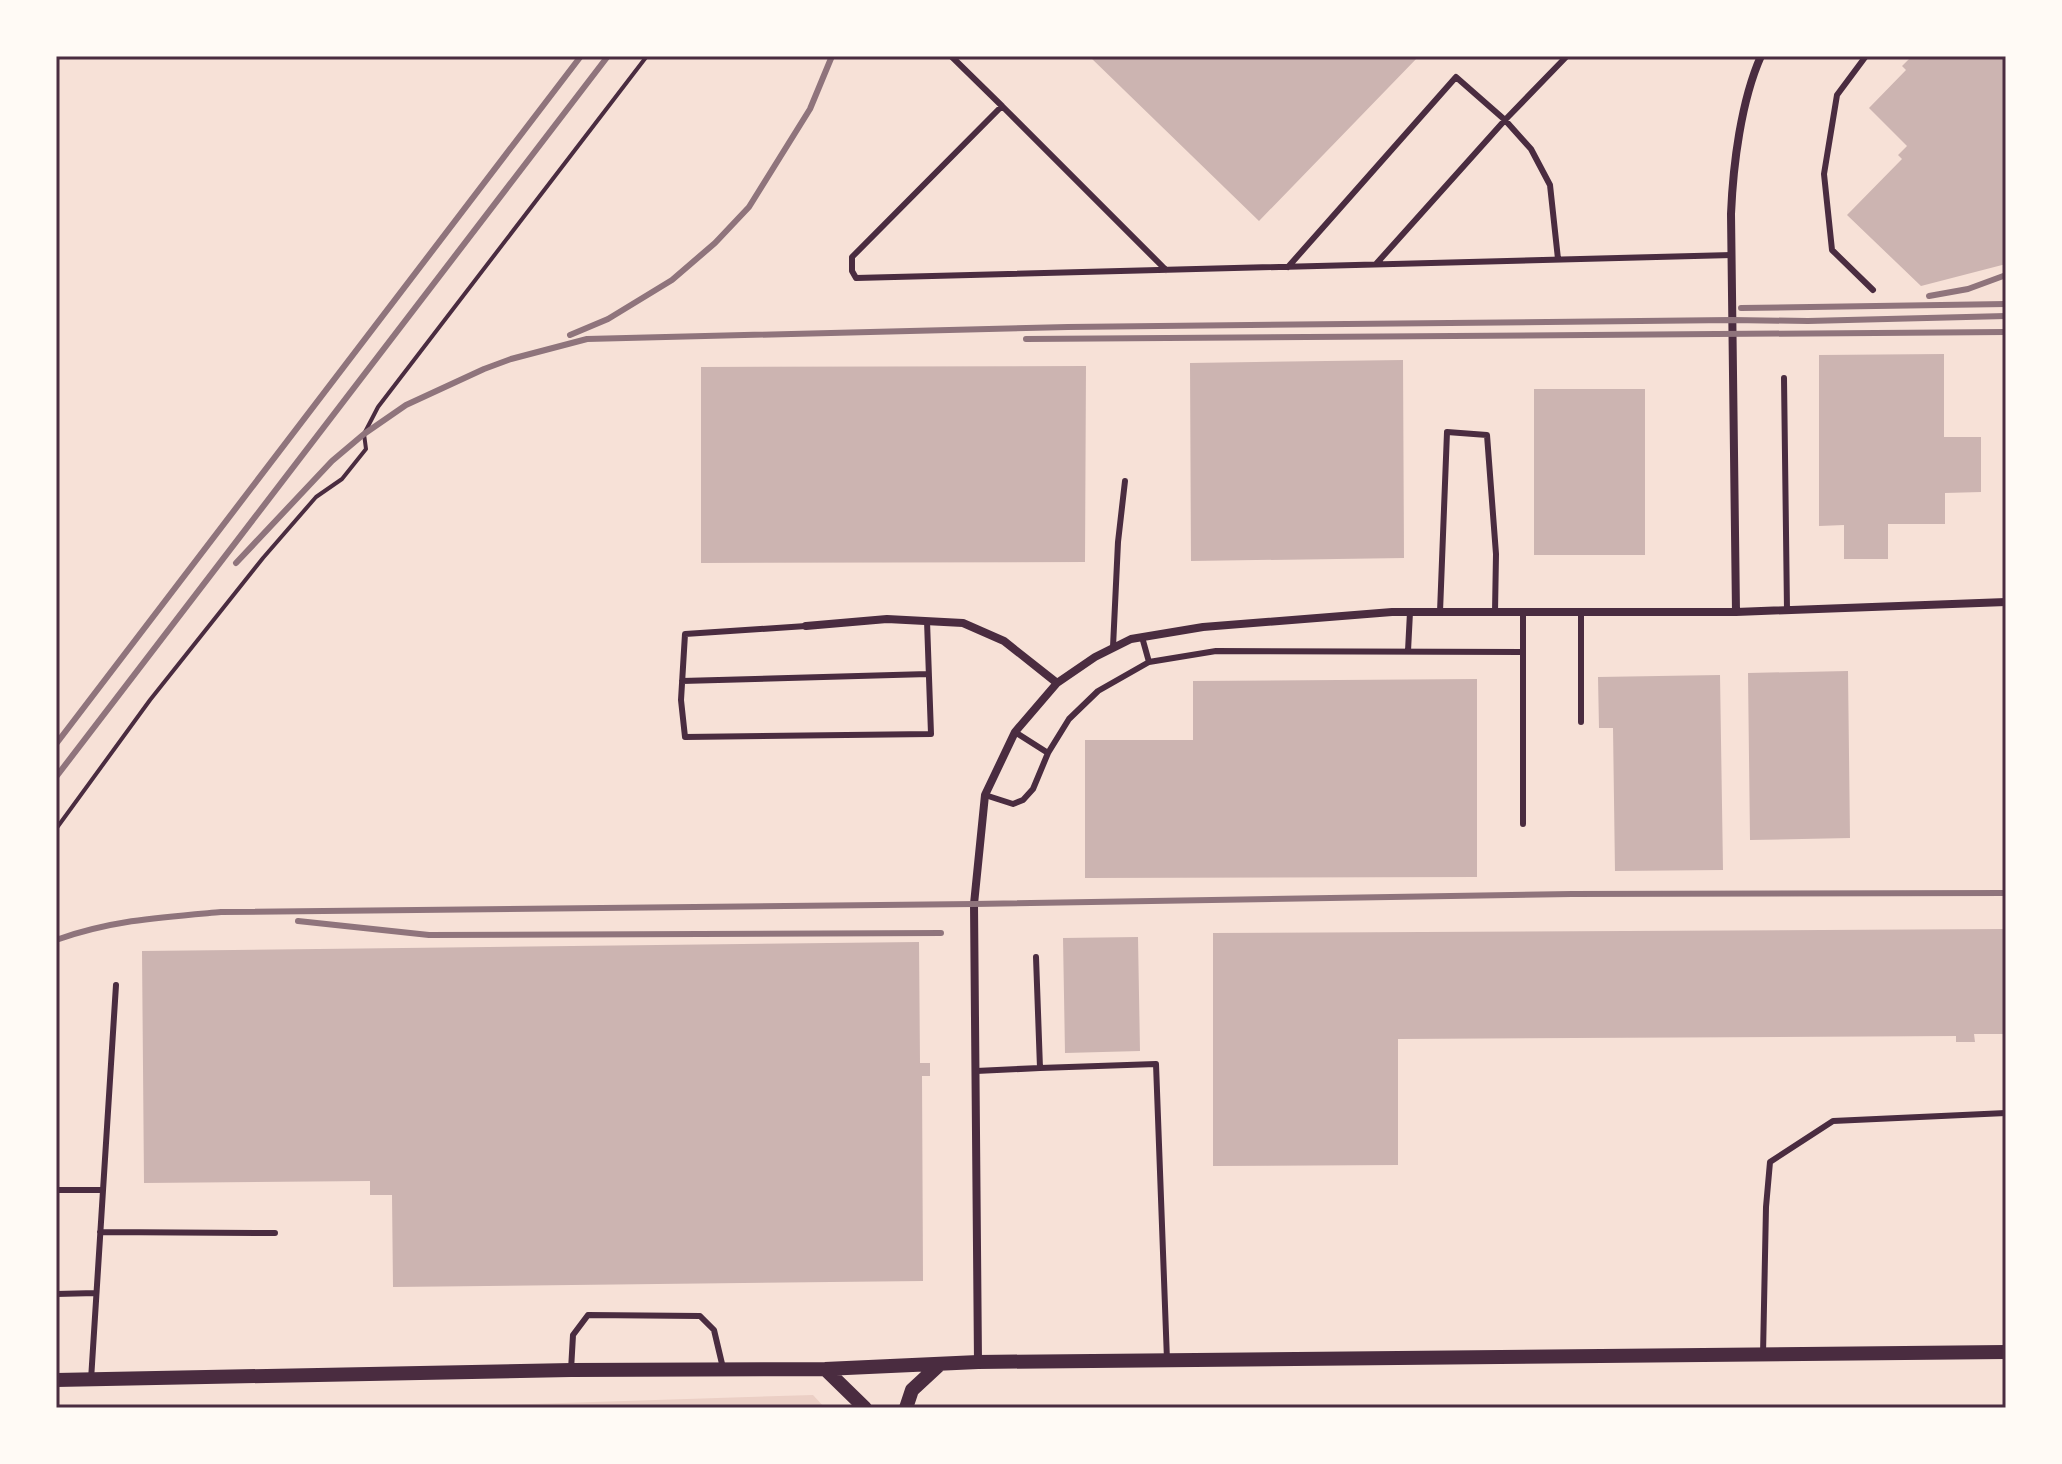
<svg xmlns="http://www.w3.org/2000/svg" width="2062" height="1464" viewBox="0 0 2062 1464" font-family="'Exo 2',sans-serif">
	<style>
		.green { fill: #ebcfc5 }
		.building { fill: #ccb4b1 }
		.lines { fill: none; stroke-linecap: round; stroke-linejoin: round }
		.path { stroke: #4a2c40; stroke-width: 4 }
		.service { stroke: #4a2c40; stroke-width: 6 }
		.minor { stroke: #4a2c40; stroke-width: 8 }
		.tertiary { stroke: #4a2c40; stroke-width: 14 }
		.rail { stroke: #8f747c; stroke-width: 6 }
		.neatline { fill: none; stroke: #4a2c40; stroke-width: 3 }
	</style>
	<rect width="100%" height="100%" fill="#f7e1d7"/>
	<!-- green -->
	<path class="green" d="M813 1395 825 1408H404Z"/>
	<!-- building -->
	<path class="building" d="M1089 56H1419L1259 221Z
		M1912 56H2006V264L1921 286 1847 215 1902 159 1898 155 1907 146 1869 108 1906 70 1902 66Z
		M1944 354V437H1981V492L1945 493V524H1888V559H1844V525L1819 526V355Z
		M1403 360 1404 558 1191 561 1190 363Z
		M1086 366 1085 562 701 563V367Z
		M1534 389H1645V555H1534Z
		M1848 671 1850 838 1750 840 1748 673Z
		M1720 675 1723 870 1615 871 1613 728H1599L1598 677Z
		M1477 679V877L1085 878V740H1193V681Z
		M2006 929V1034H1974L1975 1042H1956V1036L1398 1039V1165L1213 1166V933Z
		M1138 937 1140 1051 1065 1053 1063 938Z
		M919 942 920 1063H930V1076H922L923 1281 393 1287 392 1195H370V1181L144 1183 142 951Z"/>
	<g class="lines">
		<!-- path -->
		<path class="path" d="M56 829 150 700 263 558 316 497 342 479 366 449 364 434 378 407 647 56"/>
		<!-- service -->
		<path class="service" d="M951 56 1002 106 852 257V271L856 278 1732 255
			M1866 56 1837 95 1824 174 1832 250 1873 290
			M1002 106 1166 270
			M1558 259 1550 185 1531 149 1505 120 1567 56
			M1288 267 1456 77 1505 120 1376 264
			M1784 378 1787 610
			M1440 612 1447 432 1487 435 1496 554 1495 612
			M1523 612V824
			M1581 612V722
			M806 626 685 634 681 700 685 737 931 734 927 621
			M1142 637 1149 662
			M1113 647 1118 542 1125 481
			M1408 651 1410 612
			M682 681 928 674
			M1015 732 1048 753
			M985 795 1013 804 1023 800 1033 789 1048 753 1069 719 1098 691 1149 662 1216 651 1523 652
			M1036 957 1040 1068 1156 1064 1167 1360
			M976 1071 1040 1068
			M56 1190H103
			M100 1232 275 1233
			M56 1294 96 1293
			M1763 1355 1766 1207 1770 1162 1833 1121 2006 1113
			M571 1370 573 1335 588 1315 700 1316 714 1330 723 1368
			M91 1380 116 985"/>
		<!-- minor -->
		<path class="minor" d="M1736 612 1731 214C1733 165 1741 101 1761 56
			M806 626 887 619 963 623 1004 641 1057 683
			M978 1362 974 904 985 795 1015 732 1057 683 1095 657 1131 639 1203 627 1392 612H1736L2006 602"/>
		<!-- tertiary -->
		<path class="tertiary" d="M825 1369 865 1408
			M56 1380 571 1370 825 1369 978 1362 2006 1352
			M906 1408 912 1390 939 1365"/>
		<!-- rail -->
		<path class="rail" d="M1929 296 1968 289 2006 275
			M1741 308 2006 304
			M570 335 608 319 672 280 715 243 749 207 810 109 832 56
			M1026 339 2006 332
			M236 563 332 461 364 434 406 405 484 369 511 359 587 339 1068 327 1732 320 1808 321 2006 316
			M56 744 581 56
			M56 777 608 56
			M298 921 429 935 941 933
			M56 940C112 920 163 917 221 912L974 904 1572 894 2006 893"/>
	</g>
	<!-- border -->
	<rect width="2062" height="1464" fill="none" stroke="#fffaf5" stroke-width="116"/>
	<rect x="58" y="58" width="1946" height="1348" class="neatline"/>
</svg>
